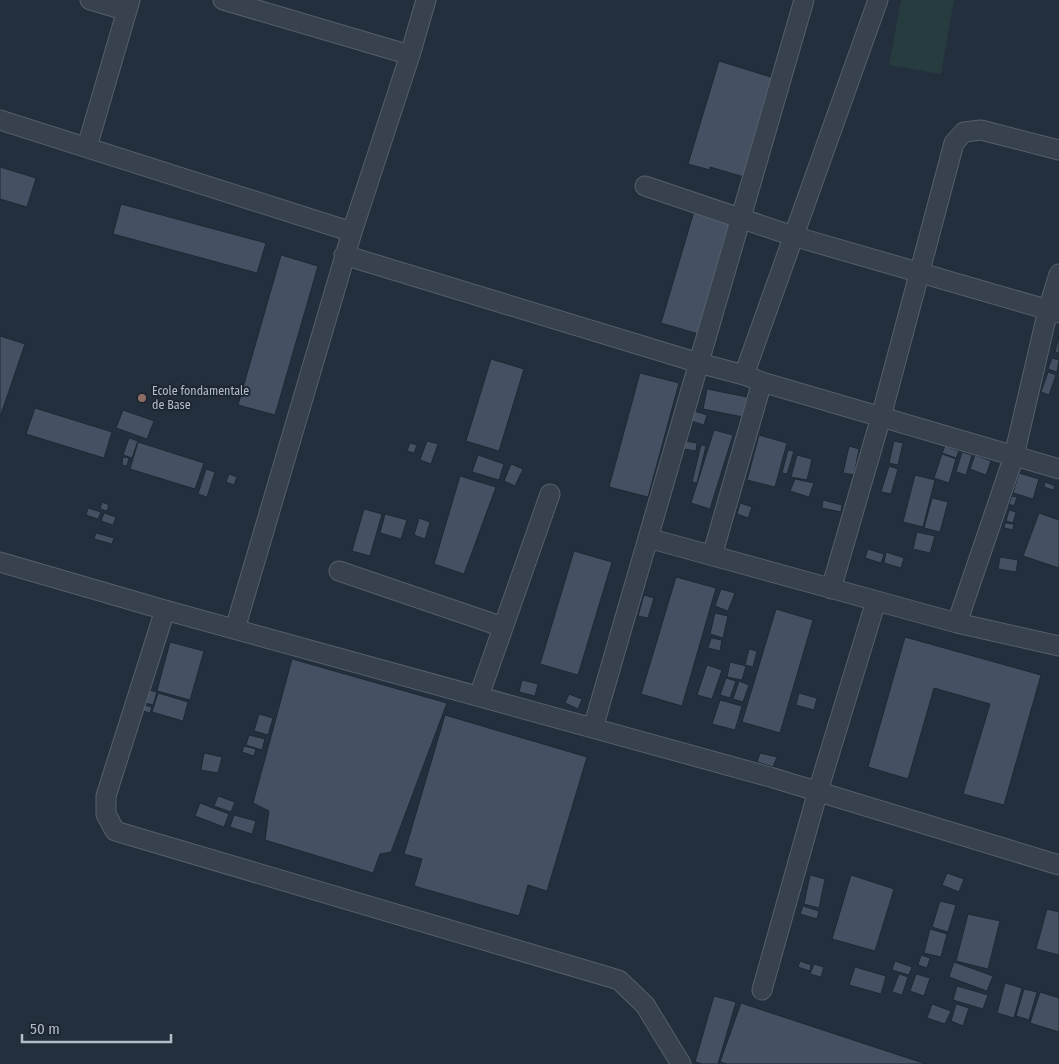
<svg xmlns="http://www.w3.org/2000/svg" width="1059" height="1064" viewBox="0 0 1059 1064" font-family="'Fira Sans Condensed',sans-serif">
	<style>
		.green { fill: #263c3f }
		.building { fill: #455162; stroke: #1f2835 }
		.lines { fill: none; stroke-linecap: round; stroke-linejoin: round }
		.minor-casing { stroke: #565f6c; stroke-width: 21 }
		.minor { stroke: #38414e; stroke-width: 19 }
		.education-dot { fill: #8d6e63; stroke: #1d2633; stroke-width: 2 }
		.labels { text-anchor: middle; stroke-width: 4; stroke-linejoin: round; paint-order: stroke }
		.poi-label { font-size: 12px; fill: #b4bcc9; stroke: #1d2633; text-anchor: start }
	</style>
	<rect width="100%" height="100%" fill="#242f3e"/>
	<!-- green -->
	<path class="green" d="M901 0H954L941 74 889 65Z"/>
	<!-- building -->
	<path class="building" d="M719 61 774 78 744 177 710 167V170L688 164Z
		M0 167 36 178 27 207 0 199Z
		M121 204 266 243 257 273 113 234Z
		M695 208 735 220 702 335 661 323Z
		M281 255 318 266 275 415 238 405Z
		M0 336 25 344 0 417Z
		M1059 336V353L1055 352Z
		M1052 358 1059 360 1057 372 1048 369Z
		M491 359 524 369 499 451 466 441Z
		M1048 372 1056 375 1049 395 1041 392Z
		M640 373 679 383 648 497 609 487Z
		M707 389 747 397 743 417 703 409Z
		M35 408 112 432 104 458 26 434Z
		M123 410 154 421 147 439 116 428Z
		M694 411 707 415 704 425 691 421Z
		M714 430 733 435 710 509 691 503Z
		M759 435 787 443 775 487 747 480Z
		M129 438 138 441 132 458 123 455Z
		M427 441 438 444 431 464 420 460Z
		M685 441 697 443 696 451 684 449Z
		M894 441 903 443 898 465 889 463Z
		M138 442 204 463 195 489 130 469Z
		M410 443 417 445 414 453 407 451Z
		M701 445 706 446 697 483 692 482Z
		M849 446 859 449 854 475 843 473Z
		M945 446 959 451 956 458 942 453Z
		M788 450 794 451 787 474 782 473Z
		M962 452 972 455 966 475 956 472Z
		M942 454 956 459 949 483 934 478Z
		M478 455 504 464 499 480 472 472Z
		M797 455 812 459 807 480 791 477Z
		M975 455 991 461 986 475 970 469Z
		M123 457 129 458 127 466 122 465Z
		M511 464 523 469 515 486 504 481Z
		M889 466 898 469 891 494 881 492Z
		M206 469 215 472 207 497 198 494Z
		M1019 473 1039 479 1033 499 1013 493Z
		M229 474 237 477 234 485 226 482Z
		M915 475 935 480 923 527 903 522Z
		M460 476 496 487 464 574 434 564Z
		M795 479 814 483 809 497 790 491Z
		M1045 482 1055 486 1053 490 1044 487Z
		M1012 496 1017 497 1014 506 1009 504Z
		M932 498 948 502 940 532 924 528Z
		M823 500 842 505 841 512 822 508Z
		M102 502 109 505 107 511 100 509Z
		M740 503 752 507 748 518 737 514Z
		M88 508 101 512 98 519 86 515Z
		M364 509 382 514 370 556 352 551Z
		M1009 510 1016 512 1013 523 1006 521Z
		M104 513 116 517 113 525 101 521Z
		M1039 513 1059 520V568L1023 556Z
		M385 514 407 520 401 539 380 533Z
		M419 518 430 522 425 539 414 535Z
		M1005 523 1014 524 1013 530 1004 528Z
		M917 532 935 536 930 553 913 549Z
		M96 533 114 538 112 544 94 539Z
		M868 549 884 554 881 563 865 558Z
		M574 551 612 562 578 675 540 664Z
		M886 552 904 558 901 568 884 563Z
		M1000 557 1018 560 1016 572 998 569Z
		M676 577 716 588 682 706 641 694Z
		M721 589 735 593 728 611 715 606Z
		M644 595 654 598 648 618 638 616Z
		M776 609 813 620 780 733 742 722Z
		M715 613 728 616 723 638 710 634Z
		M905 637 1041 675 1004 805 963 794 990 704 934 688 908 779 868 767Z
		M711 638 722 640 720 651 708 648Z
		M170 642 204 651 190 700 157 691Z
		M749 649 757 651 753 667 745 665Z
		M292 659 447 703 391 852 380 854 373 873 265 840 269 811 253 803Z
		M730 662 746 666 742 680 727 677Z
		M707 665 722 670 712 699 697 695Z
		M726 678 736 681 730 698 720 695Z
		M522 680 538 684 535 696 519 692Z
		M739 681 749 685 743 702 733 699Z
		M145 689 157 692 153 705 141 702Z
		M158 693 188 702 183 721 152 712Z
		M799 693 817 698 814 710 796 705Z
		M569 694 582 699 578 709 565 703Z
		M720 700 742 706 735 730 712 724Z
		M140 704 152 707 150 713 139 710Z
		M259 714 273 718 268 735 254 731Z
		M445 715 587 757 547 891 528 885 519 916 414 886 422 859 404 854Z
		M249 735 265 739 262 750 246 745Z
		M244 746 256 749 254 756 242 752Z
		M204 753 222 757 218 773 201 770Z
		M760 753 777 757 773 767 757 762Z
		M218 796 235 802 231 812 214 806Z
		M200 803 229 814 224 827 195 816Z
		M234 815 256 821 252 834 230 827Z
		M947 873 964 879 959 892 942 885Z
		M810 875 825 879 819 908 804 904Z
		M851 875 894 889 875 951 832 939Z
		M940 901 956 905 948 932 932 927Z
		M803 906 819 911 817 919 800 914Z
		M1047 909 1059 912V955L1036 949Z
		M968 914 1000 921 988 969 956 961Z
		M930 929 947 934 941 957 924 953Z
		M921 955 930 958 927 968 918 965Z
		M800 961 811 965 810 971 798 967Z
		M895 961 912 967 909 975 892 970Z
		M954 962 993 976 987 991 949 977Z
		M814 964 824 967 821 977 810 974Z
		M855 967 886 976 881 994 849 985Z
		M899 974 908 977 902 995 892 992Z
		M916 974 930 978 924 996 910 991Z
		M1005 983 1022 988 1014 1018 997 1013Z
		M957 986 988 995 983 1009 953 1000Z
		M1024 989 1037 992 1029 1020 1016 1016Z
		M1040 992 1059 998V1032L1030 1023Z
		M714 996 736 1002 718 1064H702L695 1062Z
		M741 1003 926 1064H727L720 1062Z
		M932 1004 951 1011 945 1024 927 1018Z
		M956 1004 969 1008 963 1026 951 1021Z"/>
	<g class="lines">
		<defs>
			<path id="minor" d="M90 0 127 11
				M223 0 410 55 352 232
				M410 55 426 0
				M0 120 352 232 235 629
				M87 147 130 0
				M645 186 793 236 1059 313
				M344 255 699 363 744 375 762 382 1059 469
				M744 375 878 0
				M648 538 957 623 1059 646
				M712 556 762 382
				M0 562 165 610 770 777 1059 865
				M339 571 503 627
				M831 589 881 417 954 143 964 132 981 130 1059 150
				M165 610 106 796V814L115 831 619 980 645 1005 681 1064
				M957 623 1014 456 1048 310 1059 274
				M479 696 550 494
				M593 728 804 0
				M762 990 818 791 876 601"/>
		</defs>
		<!-- minor casing -->
		<use href="#minor" class="minor-casing"/>
		<!-- minor -->
		<use href="#minor" class="minor"/>
	</g>
	<!-- markers -->
	<circle class="education-dot" cx="142" cy="398" r="5"/>
	<g class="labels">
		<!-- poi labels -->
		<g class="poi-label">
			<text x="152" y="395">Ecole fondamentale<tspan x="152" dy="14">de Base</tspan></text>
		</g>
	</g>
	<!-- scale -->
	<path d="M22 1034v8h149v-8" fill="none" stroke="#b4bcc9" stroke-width="2.5"/>
	<text x="30" y="1034" font-size="15" fill="#b4bcc9" stroke="#1d2633" stroke-width="4" paint-order="stroke">50 m</text>
</svg>
